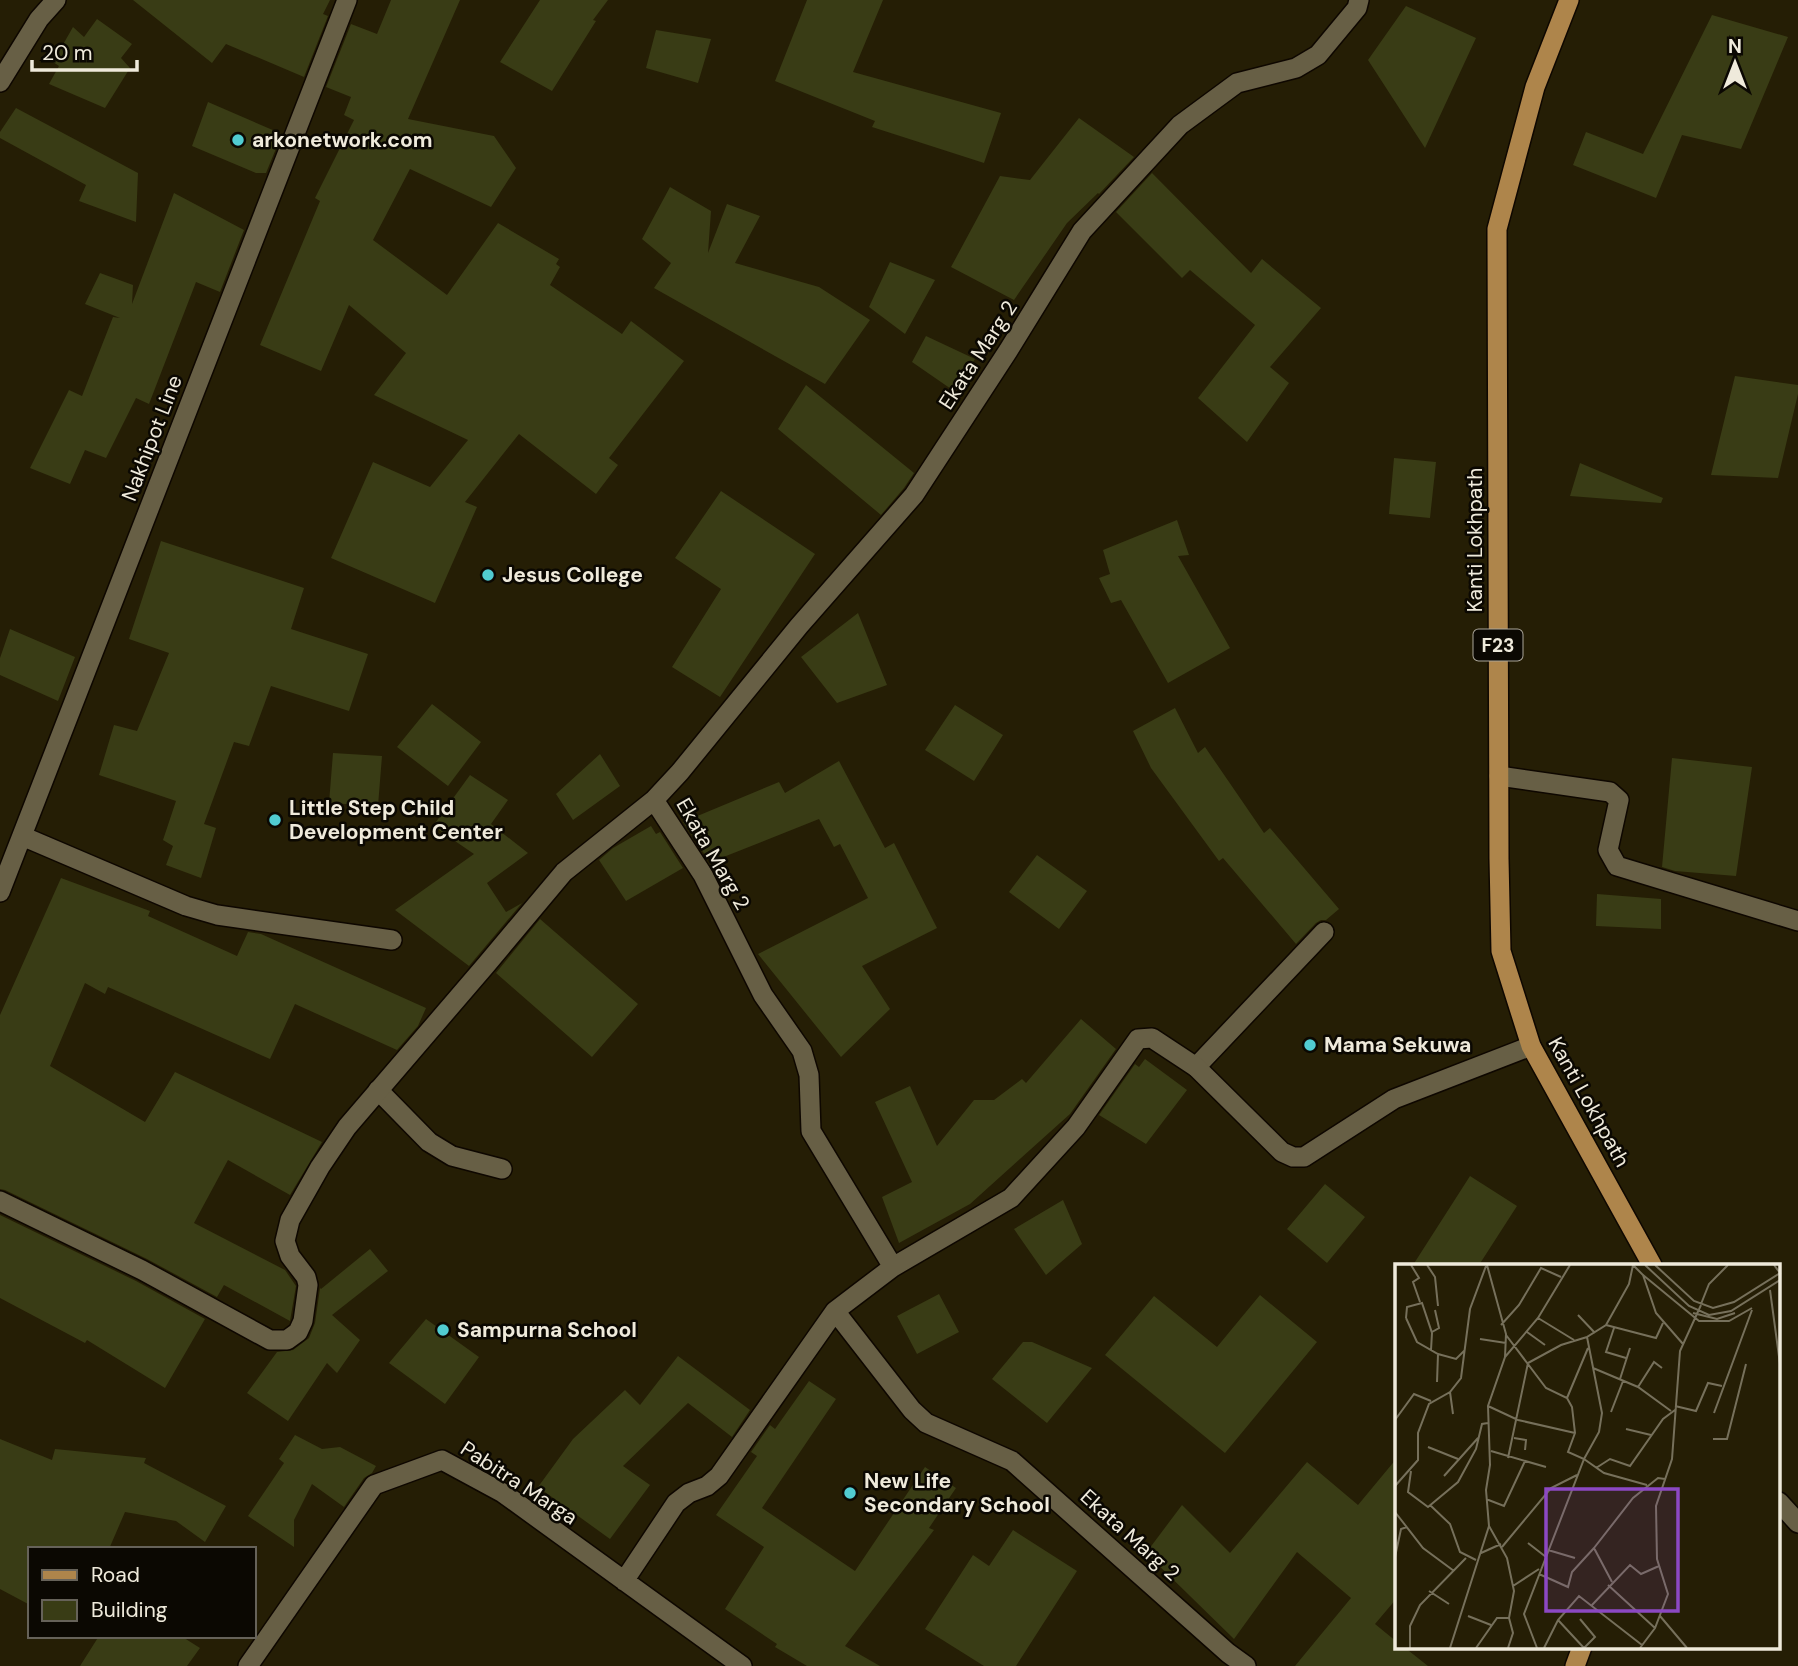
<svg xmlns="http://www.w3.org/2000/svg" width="1798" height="1666" viewBox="0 0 1798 1666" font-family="'DM Sans',sans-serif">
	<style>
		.building { fill: #393c15 }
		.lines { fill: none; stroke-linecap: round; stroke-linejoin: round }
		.service-casing { stroke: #0e0700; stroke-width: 22 }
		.minor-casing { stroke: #0e0700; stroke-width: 22 }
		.primary-casing { stroke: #0e0700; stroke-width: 22 }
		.service { stroke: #675f45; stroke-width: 19 }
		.minor { stroke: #675f45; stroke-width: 19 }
		.primary { stroke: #ae854b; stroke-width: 19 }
		.poi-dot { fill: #51ccd1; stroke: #0b0802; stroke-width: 2.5 }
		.labels { text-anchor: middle; stroke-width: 5; stroke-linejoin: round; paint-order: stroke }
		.shield { fill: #0b0802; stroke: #aba69a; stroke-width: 2 }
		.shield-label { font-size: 19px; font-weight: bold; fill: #efeadb }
		.poi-label { font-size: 21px; font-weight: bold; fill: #efeadb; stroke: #0b0802; text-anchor: start }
		.street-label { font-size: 21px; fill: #efeadb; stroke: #0b0802 }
		.inset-road { fill: none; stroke: #76705b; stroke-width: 2 }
		.view { fill: #8c48c3; fill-opacity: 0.15; stroke: #8c48c3; stroke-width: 3.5 }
		.inset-edge { fill: none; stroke: #efeadb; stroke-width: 3.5 }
	</style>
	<rect width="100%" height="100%" fill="#251e05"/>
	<!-- building -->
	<path class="building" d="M133 0H330L323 14 328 16 304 77 226 44 212 63Z
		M391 0H460L408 119 494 136 516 168 491 207 410 169 373 240 447 295 498 223 559 259 556 264 560 267 550 285 622 334 631 321 684 361 609 458 618 465 596 494 519 434 465 502 477 507 435 603 331 558 373 462 430 487 468 440 374 395 406 353 349 305 321 371 260 345 320 201 315 198 354 120 344 115 351 97 326 87 351 24 377 34Z
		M540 0H608L593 20 596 21 552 91 500 62Z
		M807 0H883L853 72 1001 113 984 163 872 127 875 121 775 81Z
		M1406 6 1476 38 1425 148 1368 60Z
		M1712 15 1788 37 1741 149 1682 135 1656 198 1573 165 1586 132 1643 154Z
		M97 19 132 44 121 58 130 68 105 108 49 84 59 66 53 62 73 27 84 37Z
		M656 30 711 39 698 83 646 68Z
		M208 102 282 134 266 173H256L192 146Z
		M16 108 138 173 136 222 79 201 86 185 0 138V132Z
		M1079 118 1134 157 1099 194 1098 193 1067 223 1014 300 951 267 1000 176 1030 180Z
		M1152 173 1251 273 1262 259 1321 308 1270 367 1289 383 1247 442 1198 398 1255 325 1190 270 1182 278 1116 212Z
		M670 187 711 211 708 253 727 204 760 216 735 263 819 287 870 320 825 384 654 288 671 263 642 239Z
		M174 193 244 230 220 292 196 282 149 404 136 398 106 458 85 450 70 484 30 468 69 390 82 396 113 317 120 318 85 304 100 273 133 285 132 304Z
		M890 262 935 280 905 334 869 307Z
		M926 336 975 359 954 391 912 362Z
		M1735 376 1798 385V394L1778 478 1711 475Z
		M806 385 914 473 904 488 881 515 778 429Z
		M1394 458 1436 462 1430 518 1389 514Z
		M1580 463 1663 498 1661 503 1570 496Z
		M721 491 815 554 720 697 672 667 721 589 675 558Z
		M1177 520 1189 555 1178 556 1230 648 1168 683 1121 600 1111 603 1099 578 1110 574 1103 550Z
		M161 541 304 588 291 629 368 654 349 711 271 686 249 746 234 742 204 824 216 828 201 878 166 865 173 846 163 840 176 801 99 775 114 725 137 731 169 653 129 639Z
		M858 613 887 685 837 703 801 657Z
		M10 629 75 657 58 701 0 675V658Z
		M432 704 481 742 448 786 397 747Z
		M955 705 1003 735 974 781 925 750Z
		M1175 708 1198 753 1205 747 1264 833 1270 828 1339 909 1326 920H1321L1316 923 1296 944 1223 858 1219 861 1151 768 1133 731Z
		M333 753 382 756 378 806 329 803Z
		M600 754 620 786 573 820 556 794Z
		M1672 758 1752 767 1736 876 1675 871 1662 867Z
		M839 761 885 848 894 843 937 928 862 966 890 1009 841 1057 758 954 868 898 840 844 834 847 819 819 721 858 716 849 705 855 683 822 779 782 785 793Z
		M470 775 508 800 491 824 528 853 487 883 506 912 522 903 469 966 395 910 474 854 433 826Z
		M651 826 656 834 660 832 683 868 626 901 599 860 613 848Z
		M1037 855 1087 891 1059 929 1009 892Z
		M61 878 150 911 148 916 237 956 248 932 261 934 426 1008 418 1026 397 1050 295 1004 270 1059 108 987 105 994 85 983 50 1066 145 1122 175 1072 322 1142 290 1195 228 1160 194 1223 285 1270 296 1286 290 1321 224 1285 217 1297 147 1259 5 1190 0 1189V1015Z
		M1597 894 1661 899V929L1596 926Z
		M540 919 638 1004 592 1057 496 973Z
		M1081 1019 1116 1049 1070 1114 970 1204 899 1243 882 1197 912 1182 875 1102 910 1086 937 1146 974 1100H994L1022 1079 1026 1083Z
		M1145 1059 1187 1090 1146 1144 1099 1115 1135 1064 1139 1067Z
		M1470 1176 1517 1206 1479 1265H1413Z
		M1325 1184 1365 1217 1327 1263 1287 1229Z
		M1063 1200 1082 1244 1046 1275 1014 1229Z
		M0 1215 136 1281 205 1319 165 1388 87 1340 85 1343 0 1298Z
		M370 1249 388 1271 332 1315 360 1340 337 1373 327 1363 288 1421 247 1393 277 1352 293 1350 309 1338 315 1323 320 1288 321 1289Z
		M939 1294 959 1332 917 1354 897 1316Z
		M1260 1295 1317 1342 1225 1453 1105 1355 1154 1296 1217 1347Z
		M426 1319 479 1357 445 1404 389 1363Z
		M1023 1342H1032L1092 1368 1047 1423 992 1379Z
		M678 1356 750 1410 732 1437 688 1403 623 1466 650 1485 610 1539 538 1487 573 1439 625 1390 640 1405Z
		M809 1381 836 1399 762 1508 855 1571 925 1467 956 1488 929 1528 934 1530 845 1646 880 1666H807L775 1647 777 1644 725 1609 764 1547 716 1515 757 1456 751 1452 770 1425 775 1429Z
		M295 1435 322 1449 340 1447 376 1466 372 1473 364 1478 344 1507 312 1484 294 1520V1547L248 1516 284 1463 279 1459Z
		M0 1439 52 1460 55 1449 146 1458 144 1463 226 1506 205 1542 176 1521 125 1512 109 1549H30V1605L0 1589Z
		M1397 1458V1598L1375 1624 1397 1642V1647H1404L1428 1666H1295L1351 1598 1297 1552 1234 1639 1146 1553 1182 1505 1230 1553 1307 1462 1358 1505Z
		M1013 1530 1077 1571 1016 1666H984L925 1629 973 1555 989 1566Z
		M99 1636H181L200 1648 187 1666H80Z"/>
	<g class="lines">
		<defs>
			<path id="service" d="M1499 776 1610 792 1619 800 1608 850 1617 866 1798 921
				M1196 1067 1324 932
				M378 1090 429 1142 452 1156 502 1169
				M1779 1502 1798 1523"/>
			<path id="minor" d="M0 82 39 19 56 0
				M22 836 186 906 217 915 392 940
				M0 892 347 0
				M0 1201 142 1270 270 1340H287L298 1332 303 1321 308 1285 306 1277 290 1256 285 1241 290 1220 320 1167 347 1127 486 965 564 872 654 800
				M893 1267 811 1131 809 1075 802 1051 763 995 703 875 654 800 680 772 799 626 914 495 1008 351 1082 231 1180 125 1237 83 1296 68 1318 55 1357 8 1359 0
				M835 1311 912 1410 926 1423 1012 1461 1228 1653 1246 1666
				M624 1581 676 1503 689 1493 707 1486 719 1476 835 1311 893 1267 1011 1198 1076 1127 1138 1039 1152 1038 1196 1067 1282 1152 1293 1157H1304L1394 1099 1531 1046
				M248 1666 374 1485 442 1460 503 1493 742 1666"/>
			<path id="primary" d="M1569 0 1535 87 1497 229 1499 859 1501 951 1531 1046 1652 1265
				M1575 1666 1582 1647"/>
		</defs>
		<!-- service casing -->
		<use href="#service" class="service-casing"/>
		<!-- minor casing -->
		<use href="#minor" class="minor-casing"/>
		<!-- primary casing -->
		<use href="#primary" class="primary-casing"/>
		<!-- service -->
		<use href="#service" class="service"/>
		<!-- minor -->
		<use href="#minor" class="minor"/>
		<!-- primary -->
		<use href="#primary" class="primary"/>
	</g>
	<!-- markers -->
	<g class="poi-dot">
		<circle cx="238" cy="140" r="7"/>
		<circle cx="488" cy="575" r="7"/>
		<circle cx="275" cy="820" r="7"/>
		<circle cx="1310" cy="1045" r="7"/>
		<circle cx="443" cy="1330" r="7"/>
		<circle cx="850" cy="1493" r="7"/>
	</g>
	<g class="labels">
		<!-- shield labels -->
		<rect class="shield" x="1473.5" y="629.5" width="49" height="31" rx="5"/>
		<g class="shield-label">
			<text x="1498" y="652">F23</text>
		</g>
		<!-- poi labels -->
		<g class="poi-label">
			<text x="252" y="147">arkonetwork.com</text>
			<text x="502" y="582">Jesus College</text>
			<text x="289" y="815">Little Step Child<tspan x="289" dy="24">Development Center</tspan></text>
			<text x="1324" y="1052">Mama Sekuwa</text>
			<text x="457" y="1337">Sampurna School</text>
			<text x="864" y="1488">New Life<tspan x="864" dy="24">Secondary School</tspan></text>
		</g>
		<!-- street labels -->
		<g class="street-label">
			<text transform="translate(978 355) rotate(-57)" y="7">Ekata Marg 2</text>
			<text transform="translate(152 438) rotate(-69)" y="7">Nakhipot Line</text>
			<text transform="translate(1475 540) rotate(-90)" y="7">Kanti Lokhpath</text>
			<text transform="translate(713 854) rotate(60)" y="7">Ekata Marg 2</text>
			<text transform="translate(1589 1102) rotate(61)" y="7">Kanti Lokhpath</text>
			<text transform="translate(519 1483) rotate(33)" y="7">Pabitra Marga</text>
			<text transform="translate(1130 1535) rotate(42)" y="7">Ekata Marg 2</text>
		</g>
	</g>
	<!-- overview -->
	<g transform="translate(1395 1264)">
		<rect width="385" height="385" fill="#251e05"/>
		<path class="inset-road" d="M16 1 24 14 18 18 25 38M32 1 40 13 43 42M92 1 111 70 110 93 93 142 95 201 91 226 94 262 112 294 119 327 114 354 118 369 113 384M238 1 234 20 211 61 192 73 207 149 204 168 189 195 209 209 252 221M238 1 248 11 261 49 288 80M250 1 294 42 314 51 336 47 385 16M260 1 299 37 318 44 339 38 385 9 379 1M248 11 304 57H334L357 44M375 26 385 100M306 40 314 20 333 1M298 49 322 55 340 49M183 51 200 69M11 54 22 78 43 90 61 95 70 86M11 54 12 43 27 39 37 69 36 86M143 54 179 76M106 61 124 41 146 4 166 13M211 61 261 74 268 59M219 64 211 88 231 94M37 68 44 64 40 46M132 68 150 81M111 71 151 124 172 134 177 143 180 169 173 188 189 195 129 350 142 384M85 75 111 79M110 93 143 54 175 1M198 104 243 123 276 147M225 115 235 84M42 118 43 90M243 123 259 98 267 104M55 128 58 150M172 134 193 84M93 142 123 156 180 169M280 142 301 147 313 119 327 122M216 148 228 117M319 149 357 46M0 156 19 130 36 137M231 165 256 171M119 174 131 176 130 186M318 175H332L351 100M33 183 63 195M96 187 151 203M113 194 133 99 166 81 192 73M201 204 215 195 235 202 268 155 280 146M16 207 13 228 33 243 63 218 81 185 87 160 93 159M49 212 83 174M0 222 23 196V169L34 140 55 128 66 114 75 45 91 2M91 235 109 242 130 197M35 241 55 260 65 288 81 296M0 248 28 284 59 307M133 279 151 293M107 283 156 224 182 211M153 286 180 294M86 289 106 280M0 293 6 265 12 263M144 310 173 323 177 308 199 284M217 318 199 284 238 234 263 214 270 215M213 321 260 364M118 322 144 305M34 327 54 340M197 341 235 301 246 310 264 302M73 352 96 361M265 352 292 384M185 355 200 373 189 384M163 356 189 384M15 384V362L25 341 71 294M55 384 94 262M81 384 102 354H114M149 384 163 356 184 332 247 381M245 384 260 364 273 330 262 295 261 242 277 195 285 87 306 41"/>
		<path class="view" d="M151 225H283V347H151Z"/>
		<rect width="385" height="385" class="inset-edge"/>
	</g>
	<!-- legend -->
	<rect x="28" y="1547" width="228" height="91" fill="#0b0802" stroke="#666259" stroke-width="2"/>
	<rect x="42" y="1570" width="35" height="10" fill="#ae854b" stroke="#666259" stroke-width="2"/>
	<text x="91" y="1582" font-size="21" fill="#efeadb">Road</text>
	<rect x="42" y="1600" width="35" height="21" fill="#393c15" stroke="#666259" stroke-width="2"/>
	<text x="91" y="1617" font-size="21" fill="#efeadb">Building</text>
	<!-- north arrow -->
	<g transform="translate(1735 63)" stroke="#0b0802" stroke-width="5" paint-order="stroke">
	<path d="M0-5L12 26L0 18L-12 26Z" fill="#efeadb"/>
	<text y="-10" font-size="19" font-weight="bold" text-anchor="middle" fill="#efeadb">N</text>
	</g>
	<!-- scale -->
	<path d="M32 60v10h105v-10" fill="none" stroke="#efeadb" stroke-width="3.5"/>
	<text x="42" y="60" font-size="21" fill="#efeadb" stroke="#0b0802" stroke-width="5" paint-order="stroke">20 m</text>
</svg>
